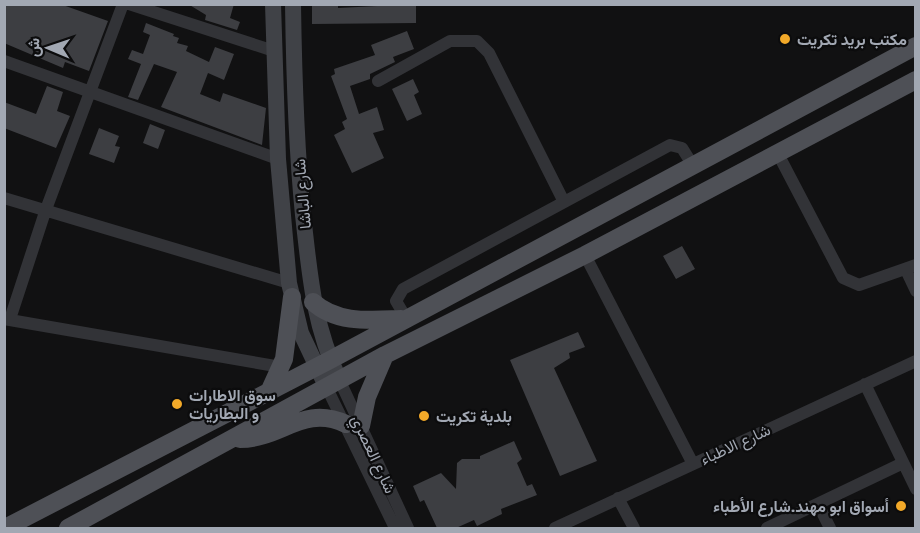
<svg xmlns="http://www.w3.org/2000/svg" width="920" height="533" viewBox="0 0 920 533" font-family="Signika,Vazirmatn,sans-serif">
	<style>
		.building { fill: #3d3e42 }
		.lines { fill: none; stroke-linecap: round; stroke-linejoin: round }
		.street { stroke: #323337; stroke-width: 12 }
		.secondary { stroke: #404247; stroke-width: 16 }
		.primary { stroke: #4e5056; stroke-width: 18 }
		.poi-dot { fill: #f2a929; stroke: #0c0c0d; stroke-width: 2 }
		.labels { text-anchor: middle; stroke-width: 4.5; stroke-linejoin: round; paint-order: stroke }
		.poi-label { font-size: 16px; font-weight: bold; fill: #a2a8b3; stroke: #0c0c0d; text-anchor: start }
		.street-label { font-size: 16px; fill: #a2a8b3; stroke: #0c0c0d }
	</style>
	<rect width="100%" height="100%" fill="#111112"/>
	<!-- building -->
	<path class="building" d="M4 4H60L108 21 89 71 65 62 63 68 4 43Z
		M188 4H234L230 18 240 22 237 30 205 20 206 15Z
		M312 4H338V8L416 4V23L312 24Z
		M146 23 174 34 173 36 179 38 177 43 188 46 186 51 209 62 215 47 234 54 224 80 208 73 200 94 220 102 223 93 266 108 262 145 161 107 177 72 154 64 138 100 128 97 141 64 128 59 132 50 143 54 150 35 143 32Z
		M407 31 414 49 393 57 395 62 370 74V79L350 86 359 114 377 107 384 130 373 133 384 158 352 173 334 135 345 129 342 122 347 119 331 76 335 74 334 69 375 55 371 45Z
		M413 79 419 92 414 95 422 114 407 121 392 89Z
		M47 86 63 92 57 111 70 116 56 148 4 128V102L36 114Z
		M150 124 165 130 158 149 143 143Z
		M99 128 119 136 115 146 120 147 114 163 89 154Z
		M682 246 695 269 676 279 663 256Z
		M578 332 585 347 569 353 570 358 554 368 597 461 560 476 510 360Z
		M514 441 522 459 517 463 527 486 532 484 537 495 501 509 502 514 477 526 474 520 456 528H437L424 500 420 502 413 486 441 473 456 489 457 463 462 459H480V456Z"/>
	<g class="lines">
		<!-- street -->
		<path class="street" d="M129 4 274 51
			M4 61 278 159
			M378 81 450 41H477L489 53 564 202
			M777 152 843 278 859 285 916 265
			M4 198 289 283
			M585 255 693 464
			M906 270 916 291
			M406 318 396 301 403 289 670 145 682 148 692 164
			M4 319 281 367
			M10 319 45 212 123 4
			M339 379 408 528
			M865 384 916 489
			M326 386 395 528
			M618 498 634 528
			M818 504 830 528
			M555 528 916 361
			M767 528 903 463"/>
		<!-- secondary -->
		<path class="secondary" d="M273 4 278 159 289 283 301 333 326 386
			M293 4C294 75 296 145 303 215 310 276 313 323 339 379"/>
		<!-- primary -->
		<path class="primary" d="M313 302C337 324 371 320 401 319
			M269 392 284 359 292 297
			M361 426 367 397 385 355
			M240 439C281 439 303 404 346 424
			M5 528 330 360 916 46
			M68 528 385 355 585 255 916 80"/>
	</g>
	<!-- markers -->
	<g class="poi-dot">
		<circle cx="785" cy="39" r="6"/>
		<circle cx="177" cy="404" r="6"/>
		<circle cx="424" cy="416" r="6"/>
		<circle cx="901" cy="506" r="6"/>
	</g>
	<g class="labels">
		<!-- poi labels -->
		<g class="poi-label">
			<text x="797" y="45">مكتب بريد تكريت</text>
			<text x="189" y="401">سوق الاطارات<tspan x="189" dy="18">و البطاريات</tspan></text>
			<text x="436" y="422">بلدية تكريت</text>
			<text x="889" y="512" text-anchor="end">أسواق ابو مهند.شارع الأطباء</text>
		</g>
		<!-- street labels -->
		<g class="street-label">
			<text transform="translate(302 194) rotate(-95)" y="6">شارع الباشا</text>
			<text transform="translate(735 444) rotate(-25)" y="6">شارع الاطباء</text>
			<text transform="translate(374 454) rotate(65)" y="6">شارع العصري</text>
		</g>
	</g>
	<!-- border -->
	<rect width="920" height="533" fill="none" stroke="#a2a8b3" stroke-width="12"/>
	<!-- north arrow -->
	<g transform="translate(48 48) rotate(272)" stroke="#0c0c0d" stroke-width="4.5" paint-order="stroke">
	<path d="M0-4.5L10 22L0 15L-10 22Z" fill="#a2a8b3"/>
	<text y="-9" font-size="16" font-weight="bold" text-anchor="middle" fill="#a2a8b3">ش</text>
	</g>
</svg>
